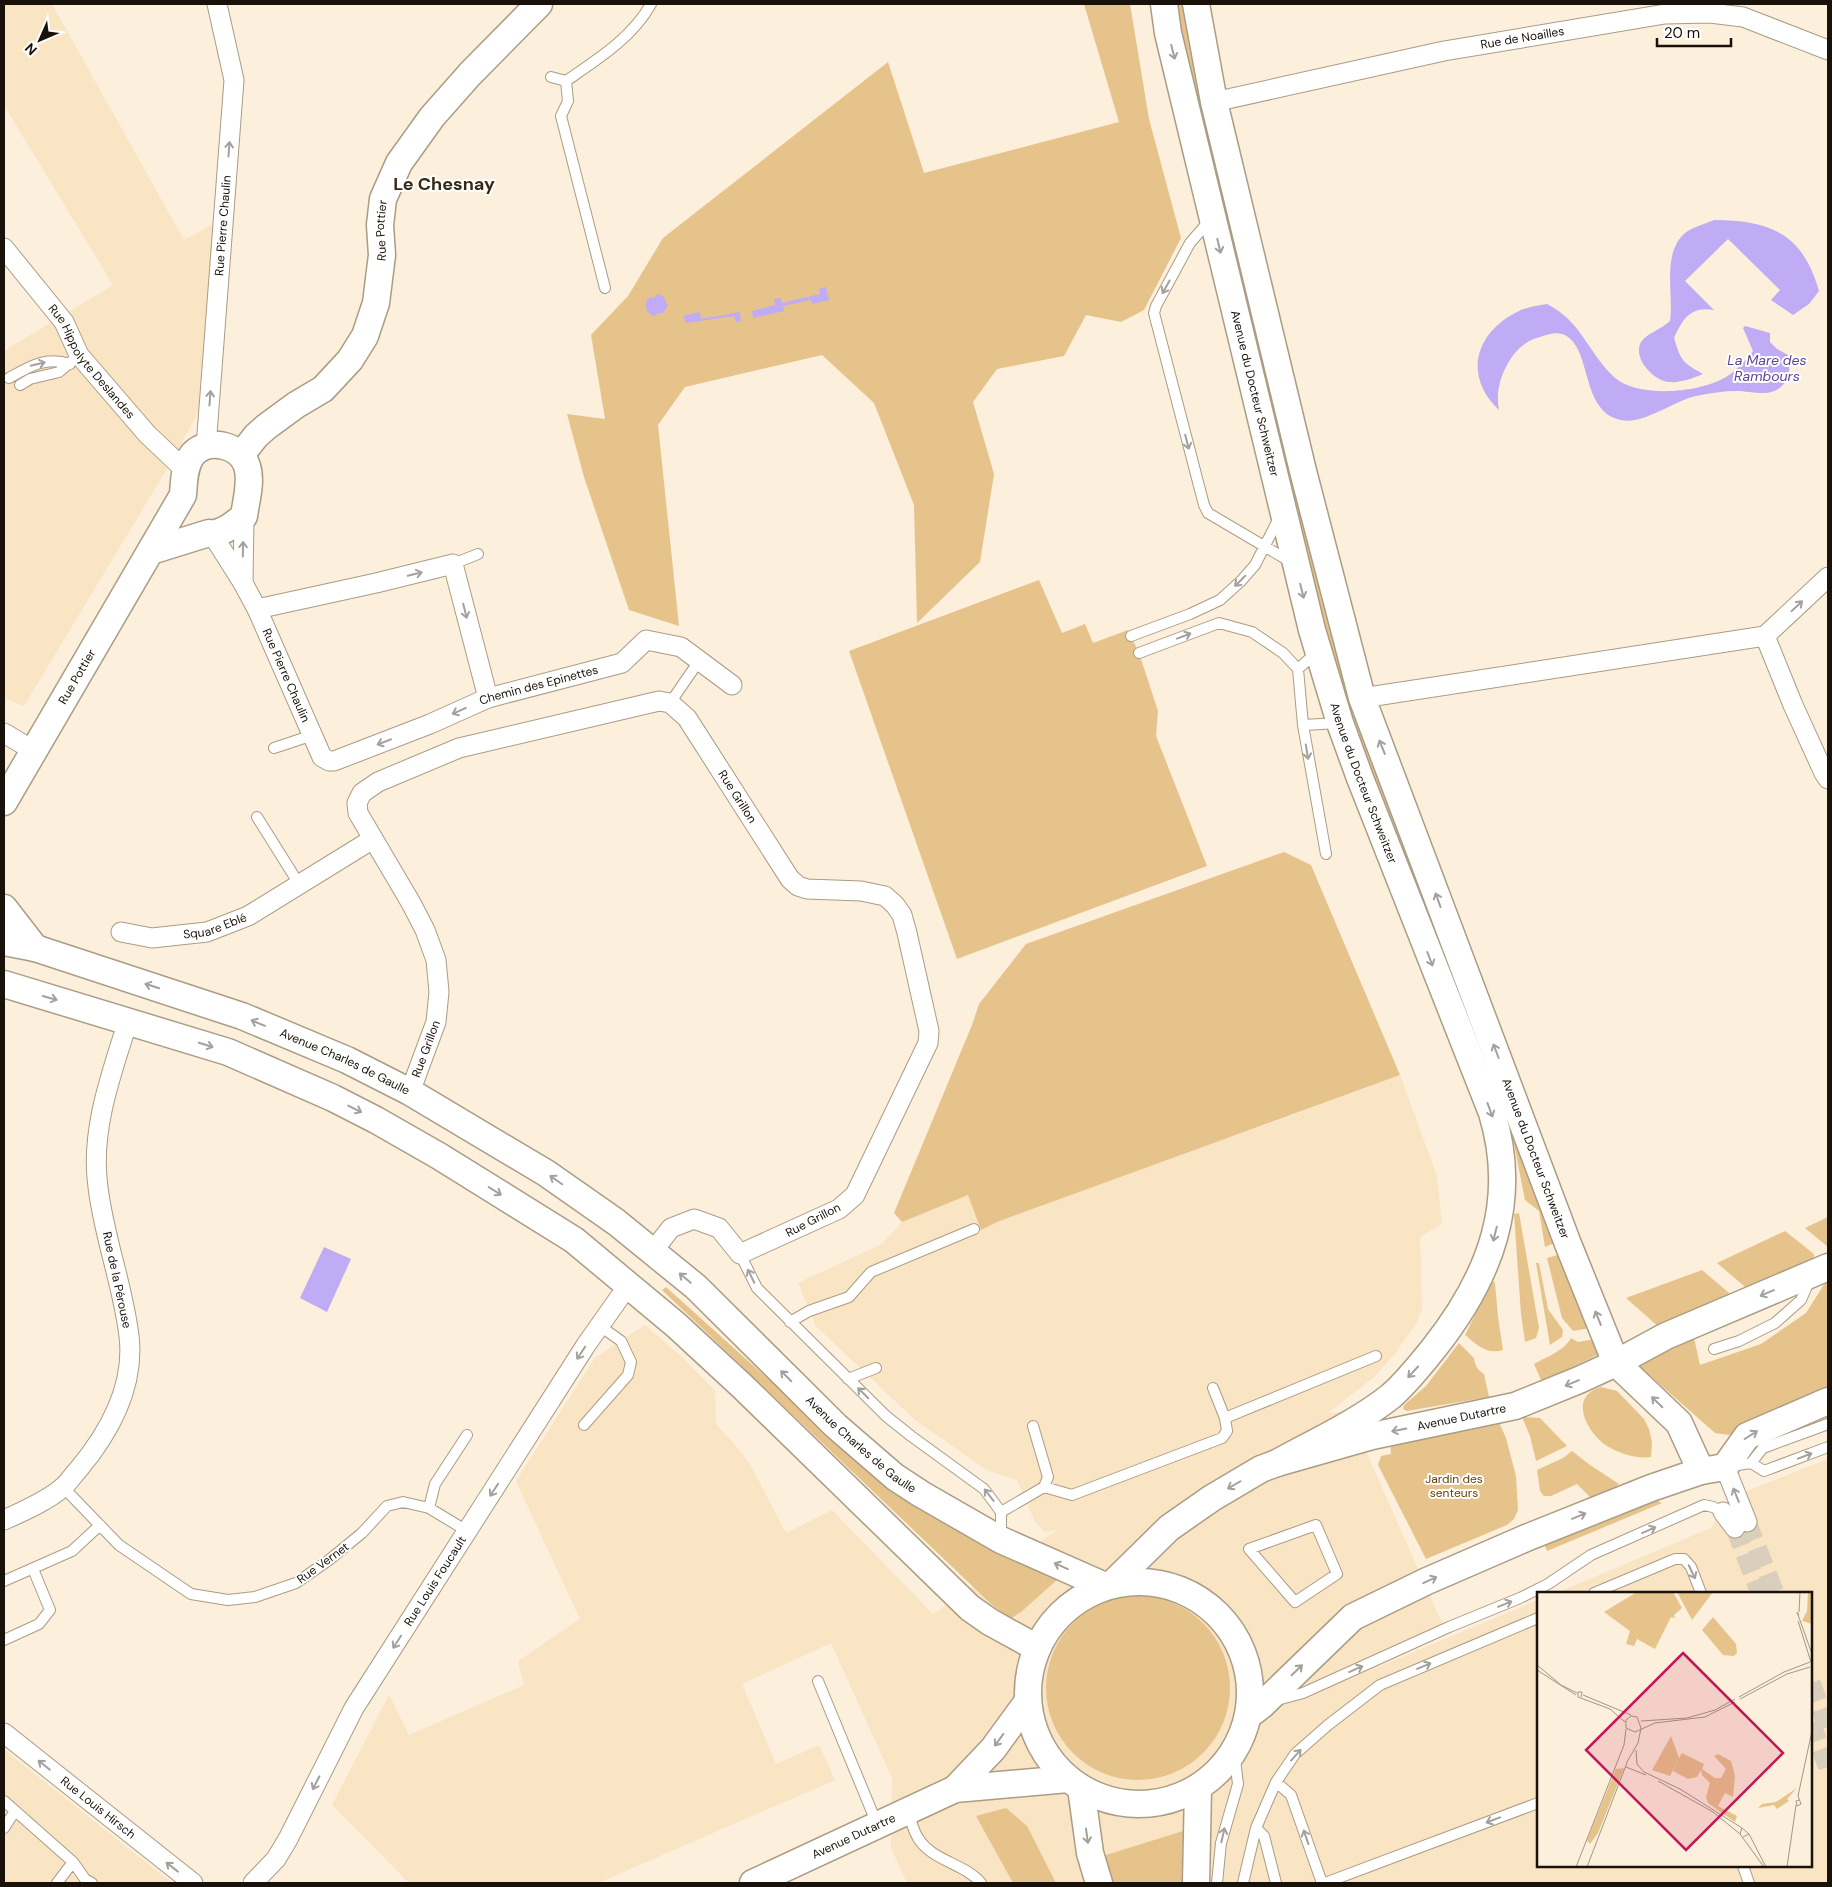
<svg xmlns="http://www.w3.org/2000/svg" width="1832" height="1887" viewBox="0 0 1832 1887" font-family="'DM Sans',sans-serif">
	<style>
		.built { fill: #f9e4c4 }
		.green { fill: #e7c38c }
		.water { fill: #c0abf5 }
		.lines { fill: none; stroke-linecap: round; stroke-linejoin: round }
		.street-tunnel { stroke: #dacebc; stroke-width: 19; stroke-dasharray: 19 9; stroke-linecap: butt }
		.lane-casing { stroke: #ab9c84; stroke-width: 12 }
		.street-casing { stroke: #ab9c84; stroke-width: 21 }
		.secondary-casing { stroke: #ab9c84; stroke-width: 29 }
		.lane { stroke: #fff; stroke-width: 10 }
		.street { stroke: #fff; stroke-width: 19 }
		.secondary { stroke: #fff; stroke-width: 26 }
		.oneway { stroke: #a3a09d }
		.labels { text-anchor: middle; stroke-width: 4; stroke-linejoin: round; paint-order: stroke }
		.street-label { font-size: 12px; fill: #18120a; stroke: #fff }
		.park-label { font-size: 12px; fill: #624306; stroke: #fff }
		.water-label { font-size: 14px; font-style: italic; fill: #604298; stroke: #fff }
		.district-label { font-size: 18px; font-weight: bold; fill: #362a15; stroke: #fff }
		.inset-road { fill: none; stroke: #a19787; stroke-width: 1 }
		.view { fill: #c2185b; fill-opacity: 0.15; stroke: #c2185b; stroke-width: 2.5 }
		.inset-edge { fill: none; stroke: #18120a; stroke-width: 2.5 }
	</style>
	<rect width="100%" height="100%" fill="#fcefdb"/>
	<!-- built -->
	<path class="built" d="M4 4H52L184 240 215 223 198 412 177 452 24 706 4 698V351L113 285 4 105Z
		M1400 1075 1437 1176 1442 1224 1420 1237 1422 1308 1417 1322 1394 1355 1374 1377 1328 1413 1348 1411 1447 1634 1366 1672 1538 1600V1866H1811V1593H1556L1711 1528 1729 1498 1828 1459V1883H907L891 1848 892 1778 831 1643 742 1684 776 1764 819 1745 835 1780 598 1883H409L332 1805 389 1695 409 1735 524 1685 518 1661 580 1619 516 1481 595 1358 645 1325 684 1359 715 1391 716 1424 736 1446 751 1466 786 1533 832 1510 933 1614 1057 1530 1045 1532 1035 1522 1017 1480 987 1470 915 1420 816 1326 798 1283 882 1244 902 1222 968 1194 981 1229 997 1222 1160 1161 1263 1126Z
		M4 1749 16 1759 172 1883H4Z"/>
	<!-- green -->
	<path class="green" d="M1084 4H1130L1149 119 1181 238 1144 310 1121 322 1086 315 1064 356 997 369 973 402 994 474 980 562 917 623 914 505 874 403 822 355 685 387 658 425 679 626 629 610 584 477 567 414 605 419 591 335 628 296 663 238 888 62 924 173 1119 122Z
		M1175 4H1183L1186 28 1221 164 1212 166Z
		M1223 175 1292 467 1286 469 1211 189 1220 187 1218 176Z
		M1296 481 1555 1243 1545 1247 1539 1211 1525 1200 1513 1139 1468 1033 1352 737 1287 492 1292 491 1290 483Z
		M1039 580 1062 633 1085 624 1093 643 1128 630 1139 653 1158 711 1156 736 1207 866 957 959 849 651Z
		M1284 852 1311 865 1400 1075 997 1222 981 1230 968 1195 902 1222 894 1213 972 1025 979 1004 1026 944Z
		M1519 1213 1539 1328 1536 1338 1525 1342 1521 1314 1514 1214Z
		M1828 1217V1247L1805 1228Z
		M1785 1231 1814 1254 1813 1267 1750 1291 1717 1263Z
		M1561 1254 1590 1328 1573 1331 1562 1318 1547 1258Z
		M1536 1263H1539L1548 1309 1563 1330 1562 1337 1550 1345Z
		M1702 1270 1735 1298 1661 1329 1626 1298Z
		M1492 1280 1495 1283 1498 1317 1503 1350C1487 1355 1477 1345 1465 1335Z
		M1828 1282V1392L1729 1435 1715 1433 1638 1365 1693 1333 1700 1365 1761 1344 1806 1313 1825 1283Z
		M666 1287 835 1439 1058 1579 1021 1612 1010 1619 990 1603 662 1290Z
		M1571 1338 1578 1342 1595 1339 1601 1353 1542 1382 1534 1364C1546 1357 1564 1351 1571 1338Z
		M1459 1343 1474 1358C1475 1365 1477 1370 1484 1374L1489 1397 1407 1411 1403 1409 1404 1405 1426 1386Z
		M1601 1387 1617 1391 1644 1419 1649 1429 1652 1442 1651 1457C1635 1459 1621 1454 1607 1446 1586 1432 1568 1396 1601 1387Z
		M1522 1417 1540 1418 1567 1446 1536 1461 1530 1436Z
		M1498 1420 1506 1438 1516 1476 1518 1510 1514 1519 1507 1525 1426 1559 1378 1465 1381 1456 1391 1454 1390 1441Z
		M1572 1451 1590 1465 1619 1484 1613 1489 1591 1498 1577 1484 1551 1496H1544L1540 1491 1537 1470 1563 1458Z
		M1653 1501H1658L1662 1503 1547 1551 1543 1541Z
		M1046 1688a92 92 0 1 1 184 0a92 92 0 1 1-184 0Z
		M1006 1808 1027 1826 1056 1883H1013L976 1816Z
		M1183 1831 1182 1883H1113L1103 1856Z"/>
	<!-- water -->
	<path class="water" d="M1714 220C1770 220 1803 234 1819 291L1809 304 1793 315 1771 300 1780 290 1728 239 1685 281 1714 310C1691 306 1683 318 1674 338 1681 361 1682 362 1703 374 1693 378 1681 383 1669 382 1654 381 1632 358 1641 342 1647 333 1662 329 1670 321 1674 295 1662 256 1683 235 1689 228 1705 224 1714 220Z
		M826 287 829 300 812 304 811 300 783 306 784 311 753 318 752 311 775 305 774 299 781 298 782 303 820 294 819 288Z
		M658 294 664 297 668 306 663 313H658L654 316C645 313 643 303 650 297L653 298Z
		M1547 304C1582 322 1587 351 1613 376 1636 399 1700 393 1726 377 1736 371 1746 360 1753 351L1743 328 1745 326 1770 333V342L1777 349 1788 355C1792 370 1788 387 1771 392 1764 395 1746 391 1737 391 1723 391 1710 393 1696 396 1673 401 1644 425 1621 420 1579 412 1593 344 1562 334 1555 332 1546 335 1540 337 1523 341 1512 354 1505 369 1499 381 1496 396 1499 410 1463 376 1475 333 1517 312 1526 307 1537 306 1547 304Z
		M700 312 701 319 740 312 741 321 736 322 734 316 686 323 683 316Z
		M324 1247 351 1259 327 1312 300 1298Z"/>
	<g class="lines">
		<!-- street-tunnel -->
		<path class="street-tunnel" d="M1747 1522 1775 1593
			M1735 1528 1760 1593
			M1811 1683 1828 1728
			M1811 1723 1828 1768"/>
		<defs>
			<path id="lane" d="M551 77 566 81
				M566 81 568 101 561 116 605 288
				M566 81C598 59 632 38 651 4
				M1210 220 1190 243 1156 306 1154 313 1204 505 1208 513 1291 562
				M9 378C30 366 46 356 70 364
				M20 385 30 379 59 372 79 355
				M453 564 478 554
				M1131 636 1190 614 1220 600 1241 581 1255 565 1279 518
				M1139 653 1219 623 1252 632 1283 653 1298 669 1303 725 1326 854
				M1298 669 1318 651
				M670 703 699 661
				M1303 725 1339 723
				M274 748 313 735
				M257 817 299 884
				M740 1254 757 1288 886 1416 911 1436 984 1489 1001 1512V1539
				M790 1322 809 1311 849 1297 871 1272 974 1229
				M1714 1349 1739 1341 1775 1323 1801 1300 1810 1279
				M848 1379 876 1368
				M1213 1388 1225 1418
				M584 1425 628 1375 631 1362 621 1341 600 1326
				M1033 1426 1048 1477 1044 1487 1072 1495 1222 1438 1227 1431 1225 1418 1376 1356
				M1751 1463 1764 1471 1828 1447
				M1731 1466 1751 1463 1763 1448 1828 1424
				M63 1487 119 1545 191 1594 228 1600 255 1597 296 1583 329 1560 362 1533 387 1506 403 1502 429 1508 467 1531
				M429 1508 435 1484 467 1435
				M1001 1512 1044 1487
				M1316 1525 1337 1574 1295 1602 1249 1549Z
				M4 1581 72 1551 100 1525
				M1594 1593 1675 1559H1684L1691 1567 1701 1593
				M4 1640 39 1624 50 1610 33 1569
				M818 1681 877 1824
				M1277 1700 1303 1693 1449 1627 1520 1598 1548 1584 1591 1555 1704 1505 1713 1507 1723 1512
				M1276 1782 1291 1795 1322 1883
				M4 1801 73 1862 85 1879 92 1883
				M908 1812C911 1820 913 1830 918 1838 932 1861 964 1863 981 1883
				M4 1828 15 1811
				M1256 1828 1264 1836 1276 1883
				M1743 1866 1749 1883
				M57 1883 73 1862
				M1217 1883 1221 1843 1238 1784 1234 1751
				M1243 1883 1256 1828 1276 1782 1295 1754 1328 1725 1380 1685 1538 1618
				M1325 1883 1538 1803"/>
			<g id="street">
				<path id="s1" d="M1214 102 1444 51 1665 14 1710 13 1743 17 1828 50"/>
				<path id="s2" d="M4 248 64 322 79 355 147 434 185 470"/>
				<path id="s3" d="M206 447 234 80 217 4"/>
				<path id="s4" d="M212 534 243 583 257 609 322 757 329 761H334L430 724 488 698 622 663 646 640 681 647 732 685"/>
				<path d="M243 583 244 516"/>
				<path d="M257 609 376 583 453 564 488 698"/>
				<path d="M1765 636 1793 705 1824 773 1828 779"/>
				<path d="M1765 636 1828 577"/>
				<path d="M1362 698 1765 636"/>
				<path d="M4 733 34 751"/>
				<path id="s5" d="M121 932 152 938 207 932 248 916 373 839"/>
				<path id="s6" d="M410 1092 436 1022 439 992 436 960 425 930 411 903 358 813 357 803 362 793 378 782 459 748 659 701 670 703 687 718 790 879 798 886 807 889 861 891 885 896 895 905 902 915 907 933 929 1031 928 1043 855 1195 839 1209 740 1254 719 1228 694 1219 671 1228 653 1251"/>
				<path d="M1725 1467 1747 1522"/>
				<path d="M1723 1512 1735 1528"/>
				<path d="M4 1520C22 1512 49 1500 63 1487 69 1482 73 1475 78 1470 109 1433 135 1386 129 1336 123 1285 104 1238 98 1187 90 1131 111 1075 128 1021"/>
				<path id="s7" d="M4 1733 193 1883"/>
				<path id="s8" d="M253 1883 276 1859 288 1839 354 1708 586 1345 629 1284"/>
			</g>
			<g id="secondary">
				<path id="s9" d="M1164 4 1168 33 1312 630 1340 723 1360 778 1492 1113C1519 1202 1490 1277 1434 1348 1421 1364 1407 1382 1391 1396 1357 1423 1315 1442 1277 1463"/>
				<path id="s10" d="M1196 4 1214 102 1303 471 1362 698 1568 1244 1616 1363 1679 1423 1701 1471"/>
				<path id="s11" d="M241 455 256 436 266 427 296 405 323 389 350 360 365 336 376 303 382 255 380 225 383 199 399 163 432 117 470 74 539 4"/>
				<path id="s12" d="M4 802 183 495C184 482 184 465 193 454 209 437 240 445 247 466 252 481 246 501 244 516 234 524 222 535 209 533L151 551"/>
				<path d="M4 908 35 948"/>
				<path id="s13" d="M4 942 35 948 242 1016 347 1060 410 1092 546 1173 616 1222 696 1287 836 1426 895 1477 921 1494 1001 1540 1105 1586"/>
				<path d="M4 984 228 1052 333 1098 376 1120 439 1156 574 1240 676 1325 742 1386 970 1608 990 1622 1037 1648"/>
				<circle cx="1139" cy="1693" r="111"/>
				<path id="s14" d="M1111 1585 1169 1528 1212 1498 1261 1469 1277 1463 1372 1436 1515 1406 1579 1380 1616 1363 1666 1336 1828 1267"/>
				<path d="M1249 1715 1262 1705 1353 1617 1427 1581 1526 1538 1651 1488 1701 1471 1725 1467 1747 1436 1828 1401"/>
				<path d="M1081 1788 1090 1853 1099 1883"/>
				<path d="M955 1789 993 1749 1028 1701"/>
				<path id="s15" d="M753 1883 955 1789 1068 1779"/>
				<path d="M1196 1883 1198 1789"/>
			</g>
		</defs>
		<!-- lane casing -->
		<use href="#lane" class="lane-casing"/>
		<!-- street casing -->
		<use href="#street" class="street-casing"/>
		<!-- secondary casing -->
		<use href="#secondary" class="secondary-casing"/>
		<!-- lane -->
		<use href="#lane" class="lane"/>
		<!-- street -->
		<use href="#street" class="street"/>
		<!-- secondary -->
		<use href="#secondary" class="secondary"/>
	</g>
	<!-- one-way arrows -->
	<defs><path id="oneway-shaft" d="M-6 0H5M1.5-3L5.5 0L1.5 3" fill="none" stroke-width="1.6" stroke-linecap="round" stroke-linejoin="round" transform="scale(1.25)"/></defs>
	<g class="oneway">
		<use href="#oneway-shaft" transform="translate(1173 52) rotate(76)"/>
		<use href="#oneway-shaft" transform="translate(229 149) rotate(-86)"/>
		<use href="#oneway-shaft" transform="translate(1219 246) rotate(77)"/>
		<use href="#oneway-shaft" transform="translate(1166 287) rotate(119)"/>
		<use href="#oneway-shaft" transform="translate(38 364) rotate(-14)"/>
		<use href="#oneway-shaft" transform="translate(210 398) rotate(-86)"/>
		<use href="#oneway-shaft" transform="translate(1187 442) rotate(76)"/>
		<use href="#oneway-shaft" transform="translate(243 549) rotate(-89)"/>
		<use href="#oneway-shaft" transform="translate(415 574) rotate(-14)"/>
		<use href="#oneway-shaft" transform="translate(1240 581) rotate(135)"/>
		<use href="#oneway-shaft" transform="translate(1302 591) rotate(76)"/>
		<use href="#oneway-shaft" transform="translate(1797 606) rotate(-43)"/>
		<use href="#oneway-shaft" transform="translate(465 611) rotate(76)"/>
		<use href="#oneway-shaft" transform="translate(1184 636) rotate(-21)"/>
		<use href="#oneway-shaft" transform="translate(459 711) rotate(156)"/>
		<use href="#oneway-shaft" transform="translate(384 742) rotate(159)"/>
		<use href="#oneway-shaft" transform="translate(1382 747) rotate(-112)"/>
		<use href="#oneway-shaft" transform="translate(1307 752) rotate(81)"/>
		<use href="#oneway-shaft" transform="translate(1438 900) rotate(-110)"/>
		<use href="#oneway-shaft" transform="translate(1430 959) rotate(69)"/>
		<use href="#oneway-shaft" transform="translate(152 986) rotate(-162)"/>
		<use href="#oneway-shaft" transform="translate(50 998) rotate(16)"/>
		<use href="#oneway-shaft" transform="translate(258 1023) rotate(-157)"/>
		<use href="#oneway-shaft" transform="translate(206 1045) rotate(17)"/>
		<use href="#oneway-shaft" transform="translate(1496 1051) rotate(-111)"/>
		<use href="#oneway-shaft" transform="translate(355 1109) rotate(27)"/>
		<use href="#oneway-shaft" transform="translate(1490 1110) rotate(70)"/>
		<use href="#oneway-shaft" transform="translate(556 1180) rotate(-145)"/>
		<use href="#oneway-shaft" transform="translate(495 1191) rotate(32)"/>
		<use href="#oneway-shaft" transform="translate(1495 1234) rotate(104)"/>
		<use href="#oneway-shaft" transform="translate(751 1276) rotate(-116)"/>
		<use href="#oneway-shaft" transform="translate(685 1278) rotate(-140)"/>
		<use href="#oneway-shaft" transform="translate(1767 1293) rotate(157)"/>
		<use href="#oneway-shaft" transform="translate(1598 1318) rotate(-112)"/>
		<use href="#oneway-shaft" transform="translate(581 1353) rotate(123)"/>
		<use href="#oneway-shaft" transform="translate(1413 1372) rotate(133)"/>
		<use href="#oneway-shaft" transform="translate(786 1376) rotate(-135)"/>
		<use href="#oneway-shaft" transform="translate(1572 1383) rotate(157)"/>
		<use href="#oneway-shaft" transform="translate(863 1393) rotate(-135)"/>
		<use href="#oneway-shaft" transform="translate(1657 1402) rotate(-136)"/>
		<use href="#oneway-shaft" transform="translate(1399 1430) rotate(169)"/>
		<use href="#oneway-shaft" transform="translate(1751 1435) rotate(-32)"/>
		<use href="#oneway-shaft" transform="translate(1805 1456) rotate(-21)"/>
		<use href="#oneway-shaft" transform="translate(1234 1485) rotate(150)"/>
		<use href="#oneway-shaft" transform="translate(494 1490) rotate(123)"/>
		<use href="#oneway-shaft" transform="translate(989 1495) rotate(-128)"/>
		<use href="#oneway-shaft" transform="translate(1736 1495) rotate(-112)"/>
		<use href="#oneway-shaft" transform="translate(1579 1516) rotate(-22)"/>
		<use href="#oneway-shaft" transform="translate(1649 1530) rotate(-24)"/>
		<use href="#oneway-shaft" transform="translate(1061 1566) rotate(-156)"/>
		<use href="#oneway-shaft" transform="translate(1692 1572) rotate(64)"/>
		<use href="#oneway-shaft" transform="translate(1430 1580) rotate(-24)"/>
		<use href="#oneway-shaft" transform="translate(1505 1604) rotate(-22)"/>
		<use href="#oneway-shaft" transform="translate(397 1642) rotate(123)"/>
		<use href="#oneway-shaft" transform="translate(1424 1666) rotate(-23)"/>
		<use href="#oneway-shaft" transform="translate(1356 1669) rotate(-24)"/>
		<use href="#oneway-shaft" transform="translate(1297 1670) rotate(-44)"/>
		<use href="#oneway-shaft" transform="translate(999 1740) rotate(126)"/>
		<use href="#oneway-shaft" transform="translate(1296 1755) rotate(-48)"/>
		<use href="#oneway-shaft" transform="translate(44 1765) rotate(-141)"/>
		<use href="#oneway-shaft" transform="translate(316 1783) rotate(117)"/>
		<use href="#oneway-shaft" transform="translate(1493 1820) rotate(159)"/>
		<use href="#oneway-shaft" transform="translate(1223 1835) rotate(-77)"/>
		<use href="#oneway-shaft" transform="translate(1087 1836) rotate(82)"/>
		<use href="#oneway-shaft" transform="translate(1306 1837) rotate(-109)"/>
		<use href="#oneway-shaft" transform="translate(172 1867) rotate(-142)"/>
	</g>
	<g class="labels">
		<!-- street labels -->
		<g class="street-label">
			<text dy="4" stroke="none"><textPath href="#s1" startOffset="315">Rue de Noailles</textPath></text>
			<text dy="4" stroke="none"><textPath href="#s3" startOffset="222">Rue Pierre Chaulin</textPath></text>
			<text dy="4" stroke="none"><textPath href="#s11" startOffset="282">Rue Pottier</textPath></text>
			<text dy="4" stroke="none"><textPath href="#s2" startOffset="144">Rue Hippolyte Deslandes</textPath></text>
			<text dy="4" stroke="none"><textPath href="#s9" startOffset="400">Avenue du Docteur Schweitzer</textPath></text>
			<text dy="4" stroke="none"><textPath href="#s4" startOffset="160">Rue Pierre Chaulin</textPath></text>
			<text dy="4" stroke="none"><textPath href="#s12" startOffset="145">Rue Pottier</textPath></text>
			<text dy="4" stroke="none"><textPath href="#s4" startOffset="481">Chemin des Epinettes</textPath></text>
			<text dy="4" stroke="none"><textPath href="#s9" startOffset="805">Avenue du Docteur Schweitzer</textPath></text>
			<text dy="4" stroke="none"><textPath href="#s6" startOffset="765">Rue Grillon</textPath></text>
			<text dy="4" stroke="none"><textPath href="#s5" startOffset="96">Square Eblé</textPath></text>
			<text dy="4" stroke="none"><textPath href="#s6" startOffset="46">Rue Grillon</textPath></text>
			<text dy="4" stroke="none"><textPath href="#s13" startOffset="362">Avenue Charles de Gaulle</textPath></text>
			<text dy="4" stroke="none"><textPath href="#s10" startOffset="1206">Avenue du Docteur Schweitzer</textPath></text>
			<text transform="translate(813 1220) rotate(-27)" y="4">Rue Grillon</text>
			<text transform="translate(117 1280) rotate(78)" y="4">Rue de la Pérouse</text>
			<text dy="4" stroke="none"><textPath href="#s14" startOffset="398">Avenue Dutartre</textPath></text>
			<text dy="4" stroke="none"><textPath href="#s13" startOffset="1009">Avenue Charles de Gaulle</textPath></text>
			<text transform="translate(323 1563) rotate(-36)" y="4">Rue Vernet</text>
			<text dy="4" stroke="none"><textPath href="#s8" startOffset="354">Rue Louis Foucault</textPath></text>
			<text dy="4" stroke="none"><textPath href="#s7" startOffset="120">Rue Louis Hirsch</textPath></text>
			<text dy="4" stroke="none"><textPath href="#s15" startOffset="111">Avenue Dutartre</textPath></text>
		</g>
		<!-- park labels -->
		<g class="park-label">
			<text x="1454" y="1483">Jardin des<tspan x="1454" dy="14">senteurs</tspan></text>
		</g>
		<!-- water labels -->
		<g class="water-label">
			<text x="1767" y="365">La Mare des<tspan x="1767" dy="16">Rambours</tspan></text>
		</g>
		<!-- district labels -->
		<g class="district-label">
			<text x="444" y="190">Le Chesnay</text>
		</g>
	</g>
	<!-- overview -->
	<g transform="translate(1537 1592)">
		<rect width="275" height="275" fill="#fcefdb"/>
		<path d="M100 0H136L145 16 137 23 138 26 134 25 118 57 100 47 97 54 89 52 93 39 67 20ZM140 0H176L155 28ZM275 0V32L265 29 270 19 271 1H264ZM176 25 199 52 200 61 197 64 186 63 165 38ZM134 144 142 166 145 161 167 172 165 177 178 186H184L189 177 177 164 181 162 194 169 198 184 196 205 188 201 181 214 200 224 198 230 171 211 169 205 173 191 165 183 164 178 160 185 151 187 136 179 142 166 133 184 115 178ZM87 176 61 241 53 252 50 248 79 177ZM260 196 250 207 252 209 240 217 237 213 221 216 225 212 239 210Z" fill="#e7c38c"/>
		<path class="inset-road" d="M262 20 263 0M262 23 260 20 275 62M261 29 274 70M0 73 24 93 40 101M0 78 39 103M46 103 94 123M44 105 45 100H41V105L73 117 88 130M202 105 247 80 273 70M203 107 250 82 273 75M104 129 150 126 178 118 198 107M104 136 100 125 94 124 89 128V136L98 140 118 131 168 125 198 110M99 158 100 172 107 180 143 197 205 236M89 175 109 183M121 189 176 220 203 242M262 208 259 209 260 214 264 212 261 204 275 139M212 242 229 275M206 245 212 242 205 236 203 242 227 275M39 275 87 153 89 137M50 275 91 168 101 151 104 136M250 275 259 213"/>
		<path class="view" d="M146 61 246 161 149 258 49 158Z"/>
		<rect width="275" height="275" class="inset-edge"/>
	</g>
	<!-- border -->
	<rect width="1832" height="1887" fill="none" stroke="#18120a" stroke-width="10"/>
	<!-- north arrow -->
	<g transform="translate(40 40) rotate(225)" stroke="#ffffff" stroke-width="4" paint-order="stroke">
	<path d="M0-4L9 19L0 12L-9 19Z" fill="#18120a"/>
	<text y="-8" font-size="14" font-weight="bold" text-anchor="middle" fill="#18120a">N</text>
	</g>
	<!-- scale -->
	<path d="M1657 38v8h74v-8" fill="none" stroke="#18120a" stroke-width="2.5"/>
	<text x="1664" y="38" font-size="15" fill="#18120a" stroke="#ffffff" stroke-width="4" paint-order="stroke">20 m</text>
</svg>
